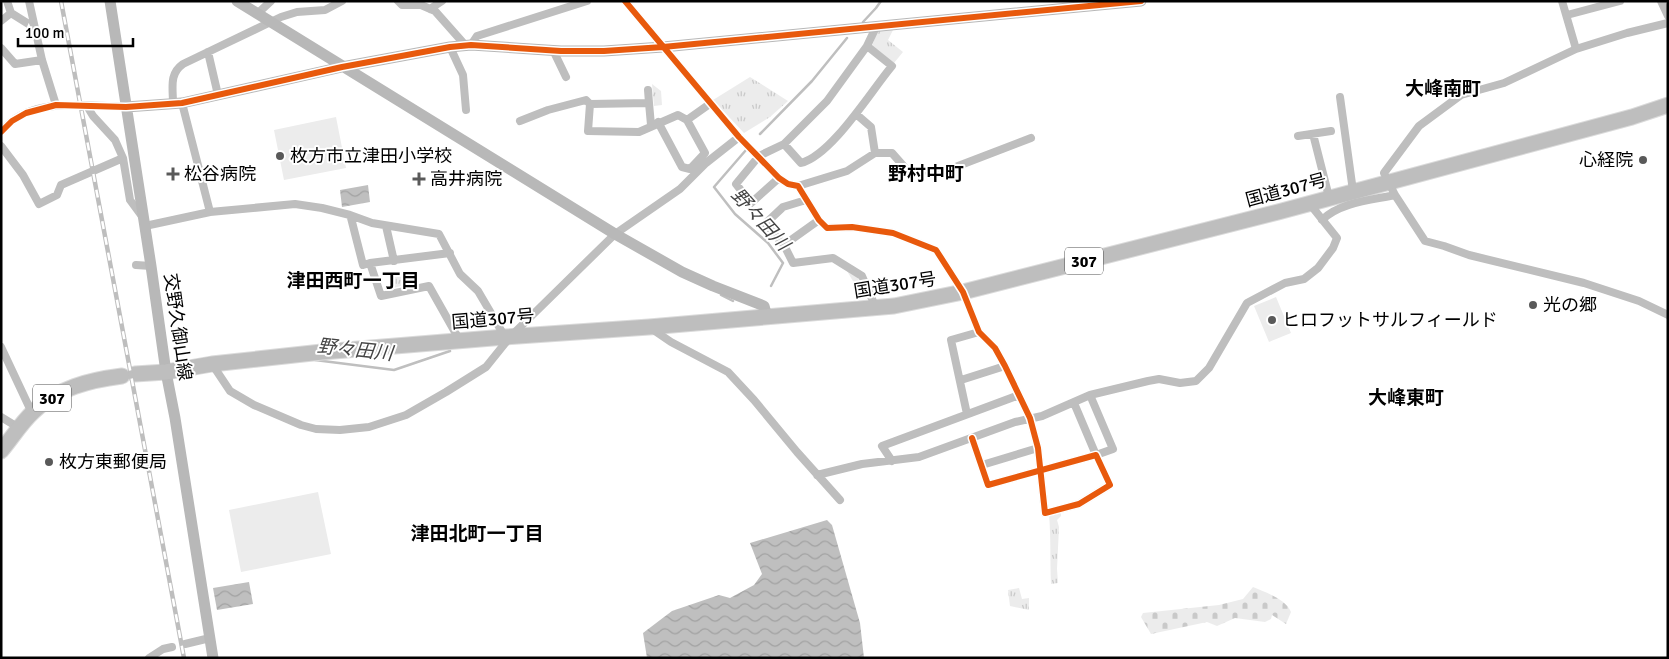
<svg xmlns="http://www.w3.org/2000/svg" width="1669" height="659" viewBox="0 0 1669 659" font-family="Signika,'Noto Sans JP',sans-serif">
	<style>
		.grass { fill: url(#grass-tufts) }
		.cemetery { fill: url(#cemetery-stones) }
		.garden { fill: #ececec }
		.water { fill: url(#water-waves) }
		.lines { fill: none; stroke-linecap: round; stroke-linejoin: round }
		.stream { stroke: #bfbfbf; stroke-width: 2.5 }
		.highway-casing { stroke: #dbdbdb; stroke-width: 17 }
		.street { stroke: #bebebe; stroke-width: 8 }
		.secondary { stroke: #b8b8b8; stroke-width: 11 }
		.highway { stroke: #bebebe; stroke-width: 15 }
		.rail-casing { stroke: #bebebe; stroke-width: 4.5 }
		.rail { stroke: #fff; stroke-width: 2.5; stroke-dasharray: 8; stroke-linecap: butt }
		.cycleway-casing { stroke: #fff; stroke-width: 9 }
		.cycleway { stroke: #e8590c; stroke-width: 6 }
		.poi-dot { fill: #595959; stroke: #fff; stroke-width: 2 }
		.labels { text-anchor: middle; stroke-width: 4; stroke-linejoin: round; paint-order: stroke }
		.shield { fill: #fff; stroke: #4c4c4c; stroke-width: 1 }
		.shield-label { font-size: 16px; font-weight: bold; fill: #000 }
		.poi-label { font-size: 18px; fill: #000; stroke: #fff; text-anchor: start }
		.street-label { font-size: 18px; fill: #000; stroke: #fff }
		.neighbourhood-label { font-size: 19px; font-weight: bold; fill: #000; stroke: #fff }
		.water-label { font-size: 19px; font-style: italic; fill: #444; stroke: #fff }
	</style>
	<defs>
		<pattern id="grass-tufts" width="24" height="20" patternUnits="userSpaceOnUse" patternTransform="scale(1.25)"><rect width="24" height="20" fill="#ececec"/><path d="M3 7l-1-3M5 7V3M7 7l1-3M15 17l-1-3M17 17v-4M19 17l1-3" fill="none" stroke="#c9c9c9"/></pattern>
		<pattern id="cemetery-stones" width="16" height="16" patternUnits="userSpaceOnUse" patternTransform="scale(1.25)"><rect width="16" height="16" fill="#ececec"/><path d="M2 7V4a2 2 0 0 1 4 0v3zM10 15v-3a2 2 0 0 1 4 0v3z" fill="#c9c9c9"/></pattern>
		<pattern id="water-waves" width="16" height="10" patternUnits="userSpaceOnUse" patternTransform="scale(1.25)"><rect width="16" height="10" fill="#bfbfbf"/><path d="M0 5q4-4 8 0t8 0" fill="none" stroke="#a2a2a2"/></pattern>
	</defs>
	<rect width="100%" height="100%" fill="#fff"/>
	<!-- grass -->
	<path class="grass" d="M878 29 893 30 888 40 903 52 894 63 872 46Z
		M750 77 788 101 770 117 744 133 713 100Z
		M652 84 661 91 662 105 654 106Z
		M401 271 405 285 393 288 390 274Z
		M847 271 857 277 868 294 863 298Z
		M1061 512V516L1057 520 1059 527 1057 569 1058 583 1051 584C1050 560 1051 538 1049 514Z
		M1019 588 1022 599 1029 598V610L1010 606 1008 590Z"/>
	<!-- cemetery -->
	<path class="cemetery" d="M1253 587C1265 592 1286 599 1291 612L1286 624 1272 615 1271 619 1265 622 1235 618 1217 626 1207 622 1151 634 1141 617 1143 613 1219 605 1243 599Z"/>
	<!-- garden -->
	<path class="garden" d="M336 117 346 168 284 180 274 130Z
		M1276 297 1291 333 1269 342 1254 306Z
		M318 492 331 554 241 572 229 510Z"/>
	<!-- water -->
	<path class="water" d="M368 185 370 202 342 207 340 190Z
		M827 520 832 525 860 623 864 658H647L643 633 672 611 719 595 730 598 754 585 762 574 750 543Z
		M249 582 253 604 217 610 213 588Z"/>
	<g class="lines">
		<!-- stream -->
		<path class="stream" d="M863 22 876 8 881 1
			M760 134 812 81 847 38
			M746 150 714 187 735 214 768 243 783 263 771 286
			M721 295 733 301
			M315 360 394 370 450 351"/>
		<defs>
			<path id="highway" d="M135 374 166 372 212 364 322 352 505 337 649 327 894 306 963 292 1278 212 1632 117 1668 105
				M1 451C12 438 21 423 33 412 57 388 90 380 122 376"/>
		</defs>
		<!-- highway casing -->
		<use href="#highway" class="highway-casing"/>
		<!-- street -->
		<path class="street" d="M7 1 11 13 35 28
			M29 1 42 60 56 105
			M398 1 402 5H421L435 11 466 46
			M625 1 739 137 779 178 788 184 798 186 819 220 827 228 852 227 893 233 936 250 963 292 979 332 995 348 1005 366 1030 418 1038 448 1045 513 1079 504 1110 485 1096 455 988 485 972 438
			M1562 1 1576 49
			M1661 1 1668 16
			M430 9 442 1
			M257 14 271 1
			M1567 15 1620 1
			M1 21 11 13
			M1668 23 1627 33 1576 49 1504 83 1461 95 1419 126 1384 173 1395 195 1425 241 1444 246 1469 255 1584 283 1639 301 1668 315
			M471 45 477 36 587 1
			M867 46 876 27
			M450 47 463 75 466 110
			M1 48 15 64 42 60
			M553 50 566 77
			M208 52 218 95
			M648 90 649 103 590 104 588 131 639 132 678 115 687 120 711 103
			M1340 97 1353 191
			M649 103 651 125
			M173 104C173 87 169 74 183 64L281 17 297 12 325 10 342 1
			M87 106 93 116 115 140 123 158 130 200 141 215
			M856 114 871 127 875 153
			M520 121 548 110 586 100 590 104
			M658 122 682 167 690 169 705 153 687 120
			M1 132C5 128 8 124 12 121 41 98 92 106 126 107
			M1313 134 1329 197
			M1298 136 1331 131
			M1 146 23 175 39 204 57 195 61 185 123 158
			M779 178 751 203 736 184 759 156 784 144 827 101 867 46 892 66C871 91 832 155 801 163L784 144
			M798 186 847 171 875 153H892L907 170 945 171 1031 138
			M210 212 295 204 322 208 350 215 372 223 439 234 460 274 478 291 505 337
			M351 218 363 265 370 263 381 296 429 286 460 341
			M819 220 784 245 793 263 833 258 862 276 876 308
			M1322 220C1340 202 1372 200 1395 195
			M145 226 210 212 182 103
			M386 226 394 261
			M784 245 765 224 783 207 806 200
			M370 263 450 253
			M136 265 151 266
			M652 329 671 342 728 372 754 400 797 452 840 500
			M1 347 32 413
			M212 364 230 391 254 405 301 425 316 429 340 430 369 427 406 415 446 392 486 367 511 336 615 234 680 189 706 163 739 137
			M961 380 1005 366
			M1074 403 1096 455 1113 449 1090 395
			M967 414 951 340 979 332
			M1 417 19 428
			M892 461 882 446 1019 395
			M982 465 1038 448
			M817 475 862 464 919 457 1015 422 1042 416 1090 395 1148 381 1159 379 1180 383 1196 381 1209 368 1247 303 1285 283 1304 279 1318 268 1333 248 1337 238 1309 203
			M185 644 210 638
			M149 658 163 649 172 647"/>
		<!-- secondary -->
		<path class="secondary" d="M110 1 151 266 166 372 175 418 213 658
			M237 1 615 234 682 272 713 286 764 306 767 317
			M126 107 182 103 342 67 450 47 471 45 561 51H604L663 47 1141 1"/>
		<!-- highway -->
		<use href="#highway" class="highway"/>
		<defs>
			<path id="rail" d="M61 1 184 658"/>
		</defs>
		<!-- rail casing -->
		<use href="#rail" class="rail-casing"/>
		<!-- rail -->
		<use href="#rail" class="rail"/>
		<defs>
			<path id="cycleway" d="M625 1 739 137 779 178 788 184 798 186 819 220 827 228 852 227 893 233 936 250 963 292 979 332 995 348 1005 366 1030 418 1038 448 1045 513 1079 504 1110 485 1096 455 988 485 972 438
				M1 132 12 121 26 113 56 105 126 107 182 103 342 67 450 47 471 45 561 51H604L663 47 1141 1"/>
		</defs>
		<!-- cycleway casing -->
		<use href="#cycleway" class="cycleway-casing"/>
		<!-- cycleway -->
		<use href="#cycleway" class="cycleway"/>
	</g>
	<!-- markers -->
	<g class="poi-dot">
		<circle cx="280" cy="156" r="5"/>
		<circle cx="1643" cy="160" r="5"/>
		<path d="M170.5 166.5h5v5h5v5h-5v5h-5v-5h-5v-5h5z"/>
		<path d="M416.5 171.5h5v5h5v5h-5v5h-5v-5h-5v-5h5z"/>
		<circle cx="1533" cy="305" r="5"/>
		<circle cx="1272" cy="320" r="5"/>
		<circle cx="49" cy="462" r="5"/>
	</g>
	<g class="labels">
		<!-- shield labels -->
		<g class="shield">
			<rect x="1065" y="247.5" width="38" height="27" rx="4"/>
			<rect x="33" y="384.5" width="38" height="27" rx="4"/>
		</g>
		<g class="shield-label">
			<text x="1084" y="267">307</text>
			<text x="52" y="404">307</text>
		</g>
		<!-- poi labels -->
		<g class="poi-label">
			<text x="290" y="162">枚方市立津田小学校</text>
			<text x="1633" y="166" text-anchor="end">心経院</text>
			<text x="184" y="180">松谷病院</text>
			<text x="430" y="185">高井病院</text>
			<text x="1543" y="311">光の郷</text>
			<text x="1282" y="326">ヒロフットサルフィールド</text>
			<text x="59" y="468">枚方東郵便局</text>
		</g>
		<!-- street labels -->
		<g class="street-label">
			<text transform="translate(1286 190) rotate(-15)" y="6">国道307号</text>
			<text transform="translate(895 285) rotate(-9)" y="6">国道307号</text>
			<text transform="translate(493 319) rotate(-5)" y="6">国道307号</text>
			<text transform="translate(178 327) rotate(82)" y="6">交野久御山線</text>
		</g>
		<!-- neighbourhood labels -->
		<g class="neighbourhood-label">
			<text x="1443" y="95">大峰南町</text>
			<text x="926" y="180">野村中町</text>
			<text x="353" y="287">津田西町一丁目</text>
			<text x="1406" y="404">大峰東町</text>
			<text x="477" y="540">津田北町一丁目</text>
		</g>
		<!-- water labels -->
		<g class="water-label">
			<text transform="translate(761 219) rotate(48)" y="7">野々田川</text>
			<text transform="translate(355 349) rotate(6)" y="7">野々田川</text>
		</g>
	</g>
	<!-- border -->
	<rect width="1669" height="659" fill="none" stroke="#000000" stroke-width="5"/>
	<!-- scale -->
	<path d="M18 38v8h115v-8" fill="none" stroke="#000000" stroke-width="2.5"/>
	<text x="25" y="38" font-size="15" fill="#000000" stroke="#ffffff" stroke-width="4" paint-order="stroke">100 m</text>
</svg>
